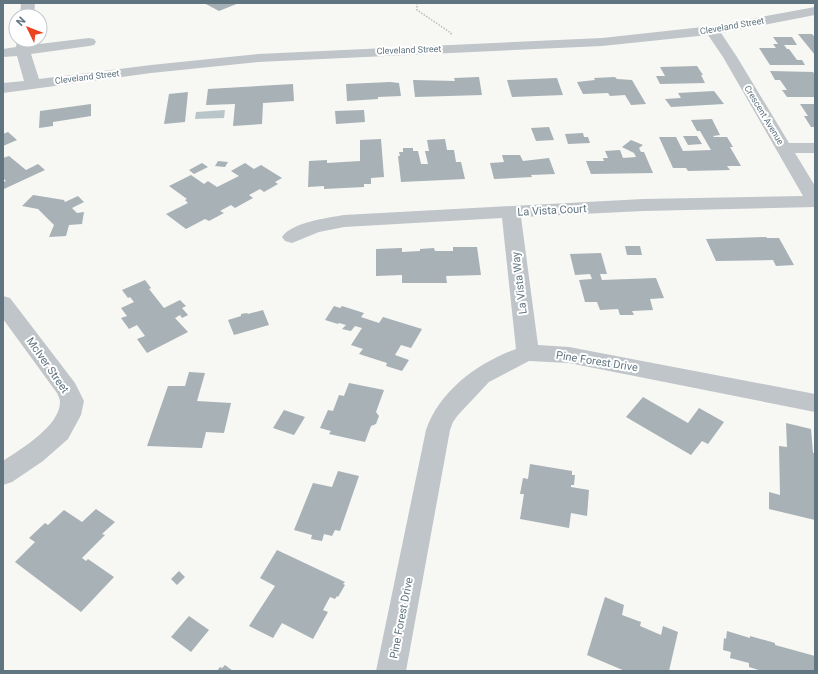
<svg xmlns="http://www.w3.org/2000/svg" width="818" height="674" viewBox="0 0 818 674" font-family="Roboto,sans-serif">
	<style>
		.water { fill: #b8c6ca }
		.building { fill: #a7b1b6 }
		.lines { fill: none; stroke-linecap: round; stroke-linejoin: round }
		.path { stroke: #b8bcbf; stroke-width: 1.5; stroke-dasharray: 1.5 1.5; stroke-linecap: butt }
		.minor { fill: #c0c5c9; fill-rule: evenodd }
		.labels { text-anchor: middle; stroke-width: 4; stroke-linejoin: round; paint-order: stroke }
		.far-street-label { font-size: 9px; fill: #617581; stroke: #fff }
		.street-label { font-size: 11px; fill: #617581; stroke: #fff }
	</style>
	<rect width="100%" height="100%" fill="#f7f7f4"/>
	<!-- water -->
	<path class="water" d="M225 110 224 118 195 119 196 112Z"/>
	<!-- building -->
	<path class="building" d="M204 3H239L219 11Z
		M798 34H812L815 37V55Z
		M773 37H792L797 45H784L787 49H789L797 60H802L805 65H770L759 48H776L773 44H778Z
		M697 66 703 75H701L705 83 660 84 656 76H665L660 67Z
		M770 71 813 72 815 75V97H787L782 90H787L780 80H775Z
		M479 77 482 95 415 97 413 80 455 81 454 78Z
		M615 77 617 79 632 80 646 104 631 105 625 95 610 96 608 93 583 94 577 82 595 80 594 78Z
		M557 78 563 95 512 97 507 80Z
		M390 82 399 83 401 96 378 97V99L347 101 346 84Z
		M293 84 294 101 263 103 262 124 233 126 235 104 206 105 208 89Z
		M714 91 724 104 671 107 665 99 681 98 678 93Z
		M188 92 185 122 164 124 169 94Z
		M91 104V116L53 122V126L39 128 40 111Z
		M800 104H815V127H811L804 116H808Z
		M364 110 365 122 336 124 335 111Z
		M712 119 720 135 713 136 714 137H727L733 147H730L741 166H727L730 170 688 171 686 168H673L659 137H676L683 151 711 150 700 131H697L691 120Z
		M549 127 554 140 536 141 531 128Z
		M8 132 17 140 3 146V134Z
		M583 133 584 137H588L590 143 568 144 565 134Z
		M683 136H697L702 144 688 145Z
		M381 139 384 177 371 178V184H364V187L324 189V186L308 187 309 161 327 160V163L360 161V140Z
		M445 139 447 150H454L456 162H461L465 179 401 182 398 156H400L399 152H403V148H413V151H418L421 164H428L425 151H429L427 140Z
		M631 140 643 145 639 148 641 152H644L653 173 591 174 586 161H604L603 158H608L605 151 620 150 623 158 636 157 634 153 622 147Z
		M502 155H520L523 161 549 158 555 174 531 175 532 177 494 179 490 163 504 162Z
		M9 156 26 170 38 164 45 170 4 189 3 182 6 181 3 178V158Z
		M218 161 228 162 225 167 215 166Z
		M202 163 208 167 194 174 189 170Z
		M245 163 254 169 261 165 282 178 275 182 278 184 264 192 260 189 249 195 253 198 235 208 231 205 220 211 224 213 209 221 205 219 186 229 166 214 188 203 185 200 187 199 169 186 191 175 204 184 208 181 217 187 239 176 231 171Z
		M33 195 64 200 65 202 78 196 84 202 72 208 77 213 84 212 82 224 69 225 66 236 49 237 54 225 38 209 22 206Z
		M766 237 767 238H779L794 265 776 266 773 260 716 261 706 239Z
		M625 246H640L642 255H627Z
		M453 247H477L481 275 446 276 447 283H402V275L376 276V249L402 248V252L420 251V249L434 248 435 251H453Z
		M601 253 607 274H600L602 280 656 278 664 298 650 299 653 310 632 311 634 315H620L618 309 600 310 597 302H585L579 280 592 279 590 274 575 275 570 254Z
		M145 280 151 288 149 289 164 308 180 300 186 306 182 308 188 315 182 318 180 315 175 318 188 332 147 353 137 339 145 336 137 325 129 329 121 318 127 316 121 308 134 302 130 297 128 298 122 290Z
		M334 306 340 308 342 306 364 313 361 317 379 323 383 317 422 329 411 348 401 345 395 355 409 360 402 371 386 366 387 363 359 354 363 349 351 345 362 328 355 326 351 331 342 329 346 325 339 323 338 324 325 320Z
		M263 310 269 325 234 335 228 320 241 316V314L247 313 248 314Z
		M189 372 205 373 197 401 231 403 224 433 206 432 202 448 147 446 168 386H185Z
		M349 383 384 390 376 412 379 416 376 424 371 426 365 442 329 434 331 431 320 428 328 410 333 411 339 395 344 396Z
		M643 397 688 423 699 408 724 422 708 444 702 441 691 455 626 417Z
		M284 410 305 417 294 435 273 428Z
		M786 423 811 429 813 453H815V520L769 509V492L780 495 779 446 787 447Z
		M530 464 572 471V475H575L574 485H571V487L589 490 587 516 571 513 569 528 520 519 524 494H520L523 478 528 479Z
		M338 471 359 476 340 531 335 530 332 536 324 534 322 541 311 539 312 535 294 530 313 483 332 487Z
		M96 509 115 522 102 534 105 535 82 558 86 561 88 559 114 577 81 612 15 562 35 542 29 538 45 523 48 525 64 510 82 522Z
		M277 550 345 582 343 584 345 585 338 597 337 596 335 599 330 597 323 610 328 612 313 639 282 623 273 638 249 626 275 586 260 578Z
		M179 571 185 577 177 585 171 579Z
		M605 597 624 605 622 615 641 622 640 626 661 635 663 626 678 632 669 671H625L587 655Z
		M189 616 209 630 191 652 171 637Z
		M727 631 750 638V636L775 643V645L815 656V671H762L749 667V663L730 658 731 652 723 650 724 638 726 639Z
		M225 665 233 671H217L220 667 222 668Z"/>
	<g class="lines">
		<!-- path -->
		<path class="path" d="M417 3V10L451 33V35"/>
		<!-- minor -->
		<path class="minor" d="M21 3H35L34 16H20Z
			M815 7V15L721 33 737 57 789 143H815V153H795L815 186V207L643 211 521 217 538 345 569 347 815 394V412L569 363 529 361 489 382 458 415 453 422 450 430 406 671H376L426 430C440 390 478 363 516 349L502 218 344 227 319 232 292 243 285 241 282 237C292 222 328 218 344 215L643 199 803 196 723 57 708 35 602 46 258 62 151 73 3 93V83L24 81 17 56 3 57V49L16 47 17 40H31V45L89 38 94 39 96 42 94 45 89 46 31 54 39 79 151 65 258 54 602 38 712 26Z
			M3 296 10 298 75 383 84 401 81 415 68 439 43 461 12 482 3 485V461C21 449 60 426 60 402 60 399 58 395 57 393L3 319Z"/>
	</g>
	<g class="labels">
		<!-- far-street labels -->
		<g class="far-street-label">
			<text transform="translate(732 26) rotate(-10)" y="3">Cleveland Street</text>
			<text transform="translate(409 50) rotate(-2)" y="3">Cleveland Street</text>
			<text transform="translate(87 77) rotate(-7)" y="3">Cleveland Street</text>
			<text transform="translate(764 115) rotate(59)" y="3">Crescent Avenue</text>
		</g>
		<!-- street labels -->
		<g class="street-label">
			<text transform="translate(552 210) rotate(-3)" y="4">La Vista Court</text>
			<text transform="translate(519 283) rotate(-97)" y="4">La Vista Way</text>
			<text transform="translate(597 361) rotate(9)" y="4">Pine Forest Drive</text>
			<text transform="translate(48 365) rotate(55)" y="4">McIver Street</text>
			<text transform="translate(401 618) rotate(-79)" y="4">Pine Forest Drive</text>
		</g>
	</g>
	<!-- border -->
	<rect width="818" height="674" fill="none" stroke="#617581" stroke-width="8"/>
	<!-- north arrow -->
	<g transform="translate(28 28) rotate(313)"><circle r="19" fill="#ffffff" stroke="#c0c8cd"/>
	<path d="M0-3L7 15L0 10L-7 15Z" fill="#eb4220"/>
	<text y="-6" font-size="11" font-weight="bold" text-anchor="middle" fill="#617581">N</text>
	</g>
</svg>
